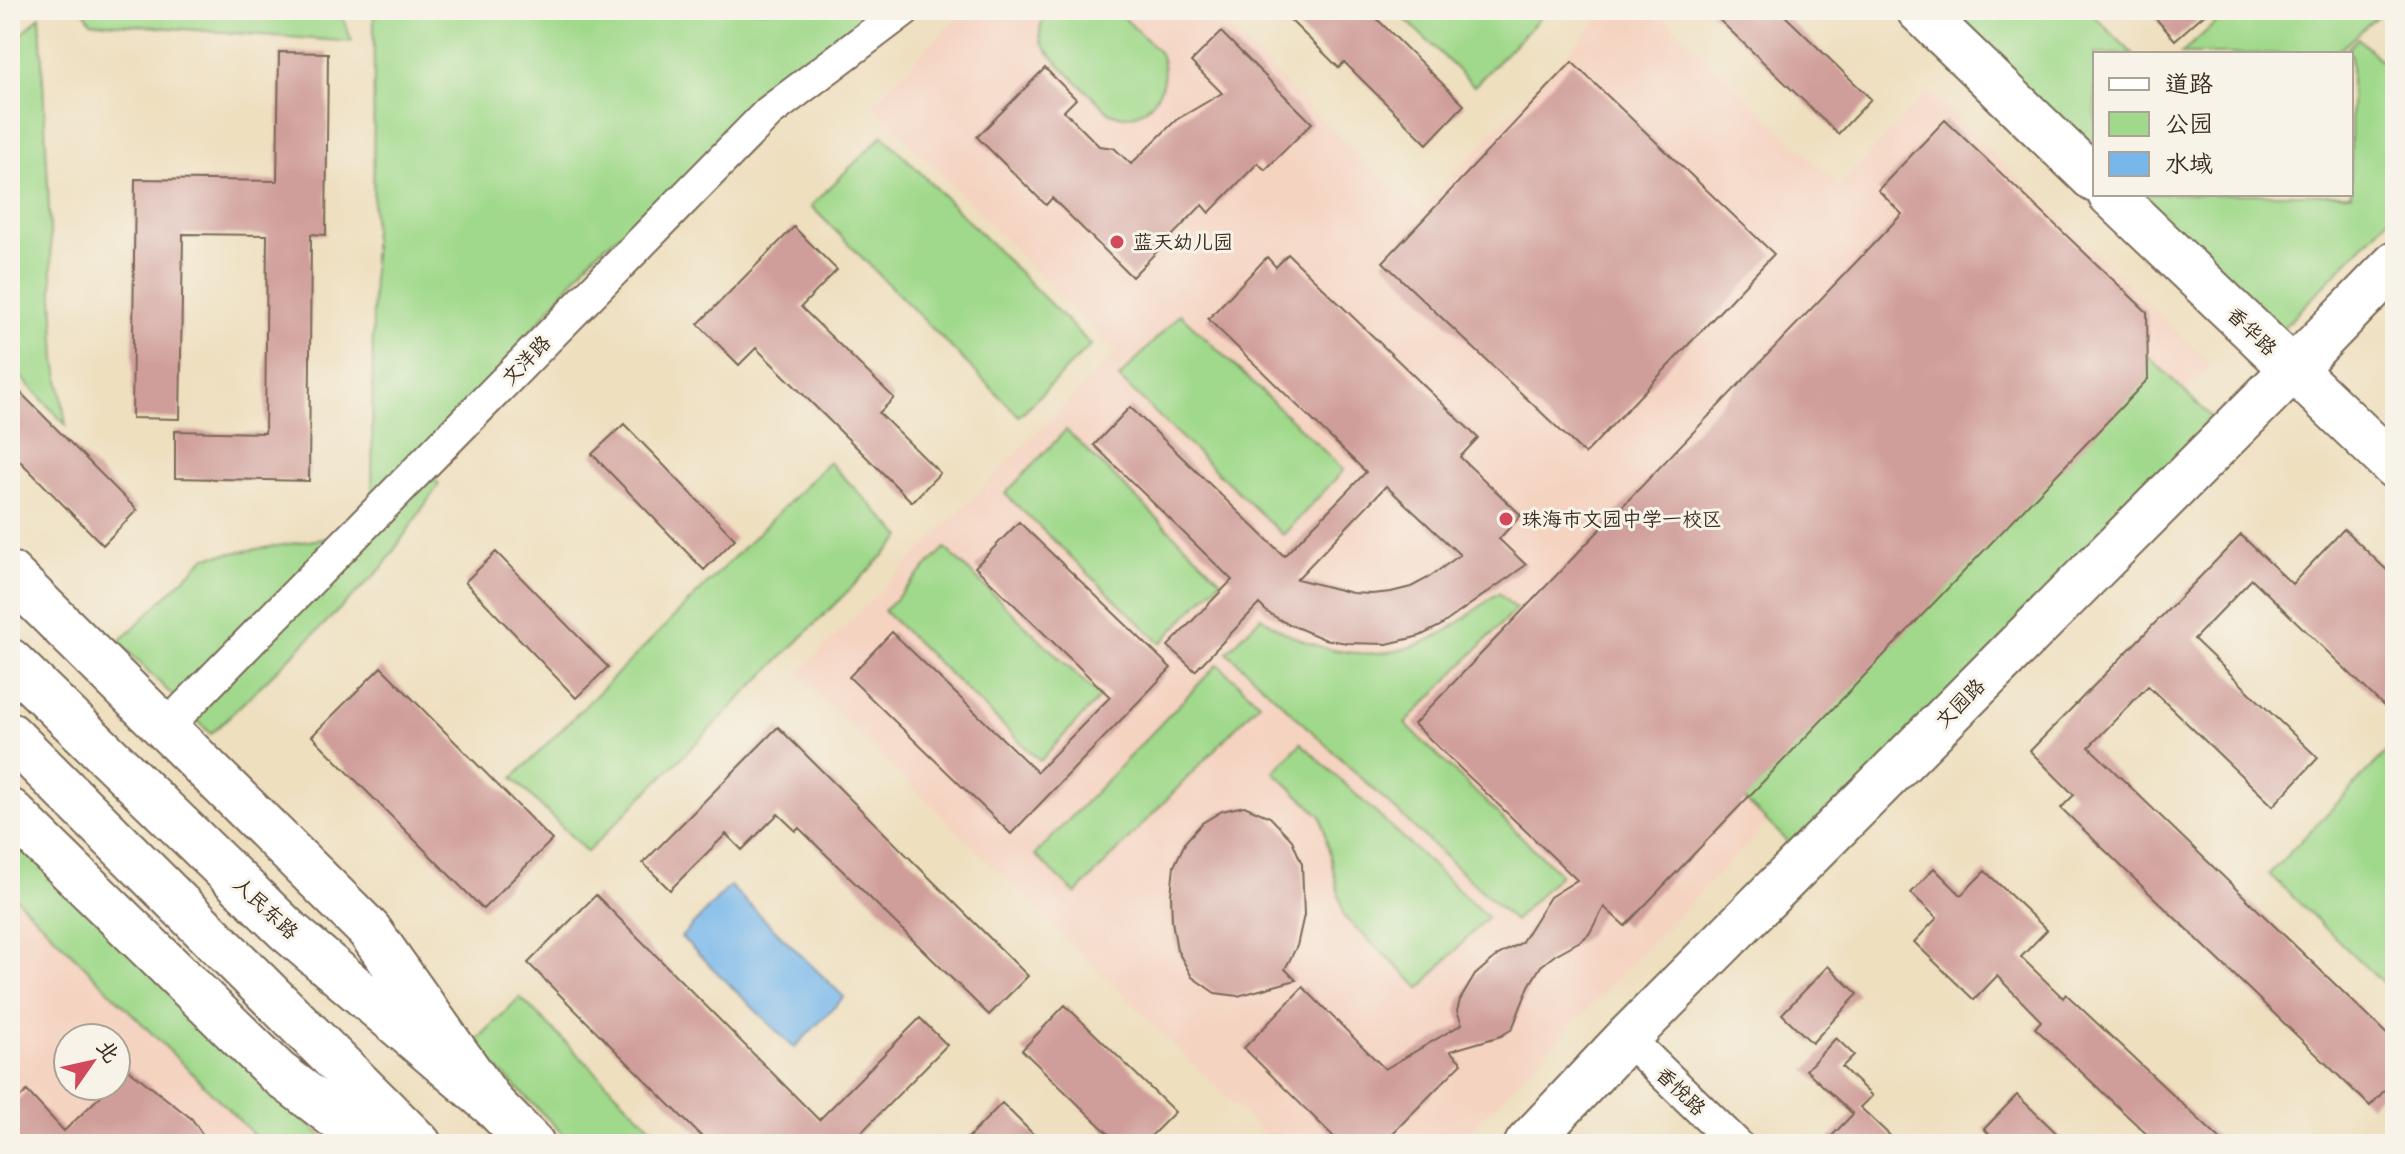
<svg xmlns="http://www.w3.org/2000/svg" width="2405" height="1154" viewBox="0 0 2405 1154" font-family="'Shantell Sans','LXGW WenKai TC',sans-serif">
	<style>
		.built { fill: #f5d3c1; fill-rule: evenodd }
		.green { fill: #a0d98b; stroke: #6e8254; stroke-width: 2 }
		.water { fill: #77b7eb; stroke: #597084; stroke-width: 2 }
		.building { fill: #d09e9a; fill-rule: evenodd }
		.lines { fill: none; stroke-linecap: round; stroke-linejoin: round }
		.street-casing { stroke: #7a6956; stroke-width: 36 }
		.secondary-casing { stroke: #7a6956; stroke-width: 48 }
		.primary-casing { stroke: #7a6956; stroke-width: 48 }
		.street { stroke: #fff; stroke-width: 32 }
		.secondary { stroke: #fff; stroke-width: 44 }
		.primary { stroke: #fff; stroke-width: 44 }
		.poi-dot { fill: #d1495b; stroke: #f7f3e8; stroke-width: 3 }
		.labels { text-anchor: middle; stroke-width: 6; stroke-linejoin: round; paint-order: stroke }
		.poi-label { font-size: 20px; fill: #3b2a1e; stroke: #f7f3e8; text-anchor: start }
		.street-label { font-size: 20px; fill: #3b2a1e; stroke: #f7f3e8 }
	</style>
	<rect width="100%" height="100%" fill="#f7f3e8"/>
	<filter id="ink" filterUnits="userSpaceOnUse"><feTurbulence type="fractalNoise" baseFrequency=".0125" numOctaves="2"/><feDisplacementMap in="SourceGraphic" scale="16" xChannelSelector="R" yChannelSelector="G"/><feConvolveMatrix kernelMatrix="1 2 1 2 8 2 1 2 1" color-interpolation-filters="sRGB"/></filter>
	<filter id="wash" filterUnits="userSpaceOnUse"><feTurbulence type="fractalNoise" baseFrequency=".006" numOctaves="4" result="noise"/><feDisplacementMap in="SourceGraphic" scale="32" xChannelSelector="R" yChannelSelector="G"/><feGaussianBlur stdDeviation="1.8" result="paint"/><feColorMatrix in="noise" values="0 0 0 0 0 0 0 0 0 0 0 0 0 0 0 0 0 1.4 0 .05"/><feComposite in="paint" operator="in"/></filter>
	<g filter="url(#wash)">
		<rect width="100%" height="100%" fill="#eedfbf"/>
		<!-- built -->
		<path class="built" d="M965 10H1210L1334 132 1419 211 1608 10H1656L1839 186 1929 91 2211 365 1457 1144H1274L798 674 1116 353 872 104Z
			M10 812 370 1144H10ZM68 1038H116V1086H68Z"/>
		<!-- green -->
		<path class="green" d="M83 10H340L352 42 91 22Z
			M374 10H866L820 60 659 203 595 254 420 465 439 484 382 568 211 734 119 642 206 557 372 531Z
			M1048 10H1116L1159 52C1176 84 1145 128 1110 113 1096 99 1045 55 1041 40 1038 29 1042 19 1048 10Z
			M1396 10H1548L1474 86Z
			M1942 10H2088L2133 54H2095V160Z
			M2230 10H2384L2335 54H2181Z
			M40 16 56 360 66 425 10 365V47Z
			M2358 38 2395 75V212L2275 336 2130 194H2351V54H2342Z
			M883 135 1091 345 1019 416 811 206Z
			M1180 314 1344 470 1283 535 1119 378Z
			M2135 343 2218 424 1802 855 1718 774Z
			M1066 430 1221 580 1161 643 1005 494Z
			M829 462 902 537 587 852 513 778Z
			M945 548 1100 697 1040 761 884 611Z
			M1498 593 1516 609 1405 724 1560 874 1514 921 1227 652 1261 617C1311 654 1380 667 1437 636 1459 625 1478 607 1498 593Z
			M1218 664 1259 703 1076 894 1035 855Z
			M1301 743 1487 917 1420 988 1344 917 1321 816 1274 772Z
			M2394 744 2395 745V995L2269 874Z
			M10 835 322 1137 315 1144H263L10 892Z
			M520 997 668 1144H573L473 1044Z"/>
		<!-- water -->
		<path class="water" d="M730 886 844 997 794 1048 681 937Z"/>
		<g id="blocks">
			<!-- building -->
			<path class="building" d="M1280 10H1368L1464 105 1427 144 1344 62 1339 68Z
				M1709 10H1779L1871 99 1838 134Z
				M2148 10H2209L2175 40Z
				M1221 32 1312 123 1265 170 1258 163 1209 213 1202 205 1132 277 1052 198 1046 205 977 137 1045 68 1076 99 1064 111 1099 146 1114 148 1131 164 1176 120 1222 93 1191 62Z
				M279 52 328 53 326 235 311 234 309 481 175 478V431L265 433 267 235 183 234 180 419 132 418 135 179 277 181Z
				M1572 62 1774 254 1585 454 1383 262Z
				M1945 120 2147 312 2148 379 1625 926 1604 907 1589 934 1582 940 1555 955 1541 966 1529 986 1512 1029 1501 1036 1450 1051 1462 1063 1382 1144H1341L1244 1048 1303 987 1385 1069 1462 1024 1457 1011 1460 1000 1475 975 1498 955 1521 943 1550 897 1577 880 1414 724 1902 214 1878 190Z
				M794 227 837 270 801 307 894 398 879 413 940 473 912 502 756 348 739 365 698 324Z
				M1288 254 1478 438 1460 457 1521 515 1499 539 1526 565 1440 626 1420 636 1387 644 1347 643 1324 639 1284 622 1267 612 1259 604 1195 671 1168 646 1232 580 1094 445 1130 407 1284 556 1366 472 1208 319 1267 257 1276 267ZM1386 486 1460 555 1428 578 1411 587 1391 592 1372 594 1352 593 1297 579Z
				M10 382 137 510 103 545 10 451Z
				M624 424 735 539 704 570 592 454Z
				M1019 522 1171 668 1011 834 849 677 892 632 1037 772 1110 697 975 567Z
				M2344 529 2395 578V717L2252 579 2194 639 2318 758 2273 806 2148 686 2089 747 2395 1042V1079L2370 1106 2061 808 2074 795 2030 751 2241 535 2292 584Z
				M496 552 608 667 576 698 465 582Z
				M381 667 552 840 483 909 312 736Z
				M778 727 1028 976 989 1015 799 828 796 831 778 814 742 850 726 834 670 890 643 863Z
				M1244 806 1270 817 1292 840 1302 864 1304 915 1297 946 1285 969 1296 980 1238 996 1215 993 1192 977 1177 950 1172 921 1171 895 1174 866 1186 841 1202 823 1222 811Z
				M1934 868 1961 895 1985 871 2047 930 2021 957 2063 998 2066 994 2225 1144H2157L2035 1028 2041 1021 1997 976 1974 1000 1914 942 1937 918 1911 893Z
				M596 895 819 1120 920 1018 947 1045 850 1144H709L528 963Z
				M1828 966 1858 994 1812 1043 1782 1014Z
				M1065 1005 1175 1112 1143 1144H1119L1022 1050Z
				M1836 1038 1854 1055 1842 1067 1872 1096 1860 1107 1899 1144H1824L1853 1114 1806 1070Z
				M128 1069 192 1119 209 1144H10V1107L27 1091 64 1131 111 1086H116V1081Z
				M2017 1095 2068 1144H1999L1984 1129Z
				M1002 1103 1043 1144H962Z"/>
		</g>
	</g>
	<g filter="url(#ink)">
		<use href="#blocks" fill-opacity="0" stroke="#7a6956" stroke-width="2"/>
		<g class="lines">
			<defs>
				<path id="street" d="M165 728 769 112 904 10
					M1627 1038 1736 1144"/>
				<path id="secondary" d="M1919 10 2095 180
					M2110 194 2395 467
					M1527 1144 1627 1038 2292 370 2395 264"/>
				<path id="primary" d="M10 574 369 930 493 1105
					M10 661 287 930 493 1105 532 1144
					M10 735 419 1144
					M10 811 277 1072 371 1144"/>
			</defs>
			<!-- street casing -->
			<use href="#street" class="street-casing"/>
			<!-- secondary casing -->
			<use href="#secondary" class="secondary-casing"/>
			<!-- primary casing -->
			<use href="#primary" class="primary-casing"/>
			<!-- street -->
			<use href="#street" class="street"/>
			<!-- secondary -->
			<use href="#secondary" class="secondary"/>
			<!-- primary -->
			<use href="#primary" class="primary"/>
		</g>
	</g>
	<!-- markers -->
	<g class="poi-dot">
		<circle cx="1117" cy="242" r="8"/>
		<circle cx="1506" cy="519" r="8"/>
	</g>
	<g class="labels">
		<!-- poi labels -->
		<g class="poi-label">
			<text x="1133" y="249">蓝天幼儿园</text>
			<text x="1522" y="526">珠海市文园中学一校区</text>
		</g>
		<!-- street labels -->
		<g class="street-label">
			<text transform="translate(2252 331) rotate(44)" y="7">香华路</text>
			<text transform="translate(526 360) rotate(-46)" y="7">文洋路</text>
			<text transform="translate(1960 703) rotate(-45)" y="7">文园路</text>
			<text transform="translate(266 908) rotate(43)" y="7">人民东路</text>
			<text transform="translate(1681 1091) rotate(44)" y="7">香悅路</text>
		</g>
	</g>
	<!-- margin -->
	<rect width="2405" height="1154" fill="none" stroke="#f7f3e8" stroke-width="40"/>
	<!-- legend -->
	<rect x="2093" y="52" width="260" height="144" fill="#f7f3e8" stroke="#aca397" stroke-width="2"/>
	<rect x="2109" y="78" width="40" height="12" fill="#ffffff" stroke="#aca397" stroke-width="2"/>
	<text x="2165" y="92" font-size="24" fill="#3b2a1e">道路</text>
	<rect x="2109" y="112" width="40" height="24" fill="#a0d98b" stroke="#aca397" stroke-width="2"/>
	<text x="2165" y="132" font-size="24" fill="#3b2a1e">公园</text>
	<rect x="2109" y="152" width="40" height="24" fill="#77b7eb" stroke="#aca397" stroke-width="2"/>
	<text x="2165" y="172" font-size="24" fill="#3b2a1e">水域</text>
	<!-- north arrow -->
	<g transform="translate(92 1062) rotate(56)"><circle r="38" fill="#f7f3e8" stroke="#aca397" stroke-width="2"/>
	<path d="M0-6L14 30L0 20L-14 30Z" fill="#d1495b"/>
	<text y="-12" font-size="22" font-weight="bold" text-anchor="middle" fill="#3b2a1e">北</text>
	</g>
</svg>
